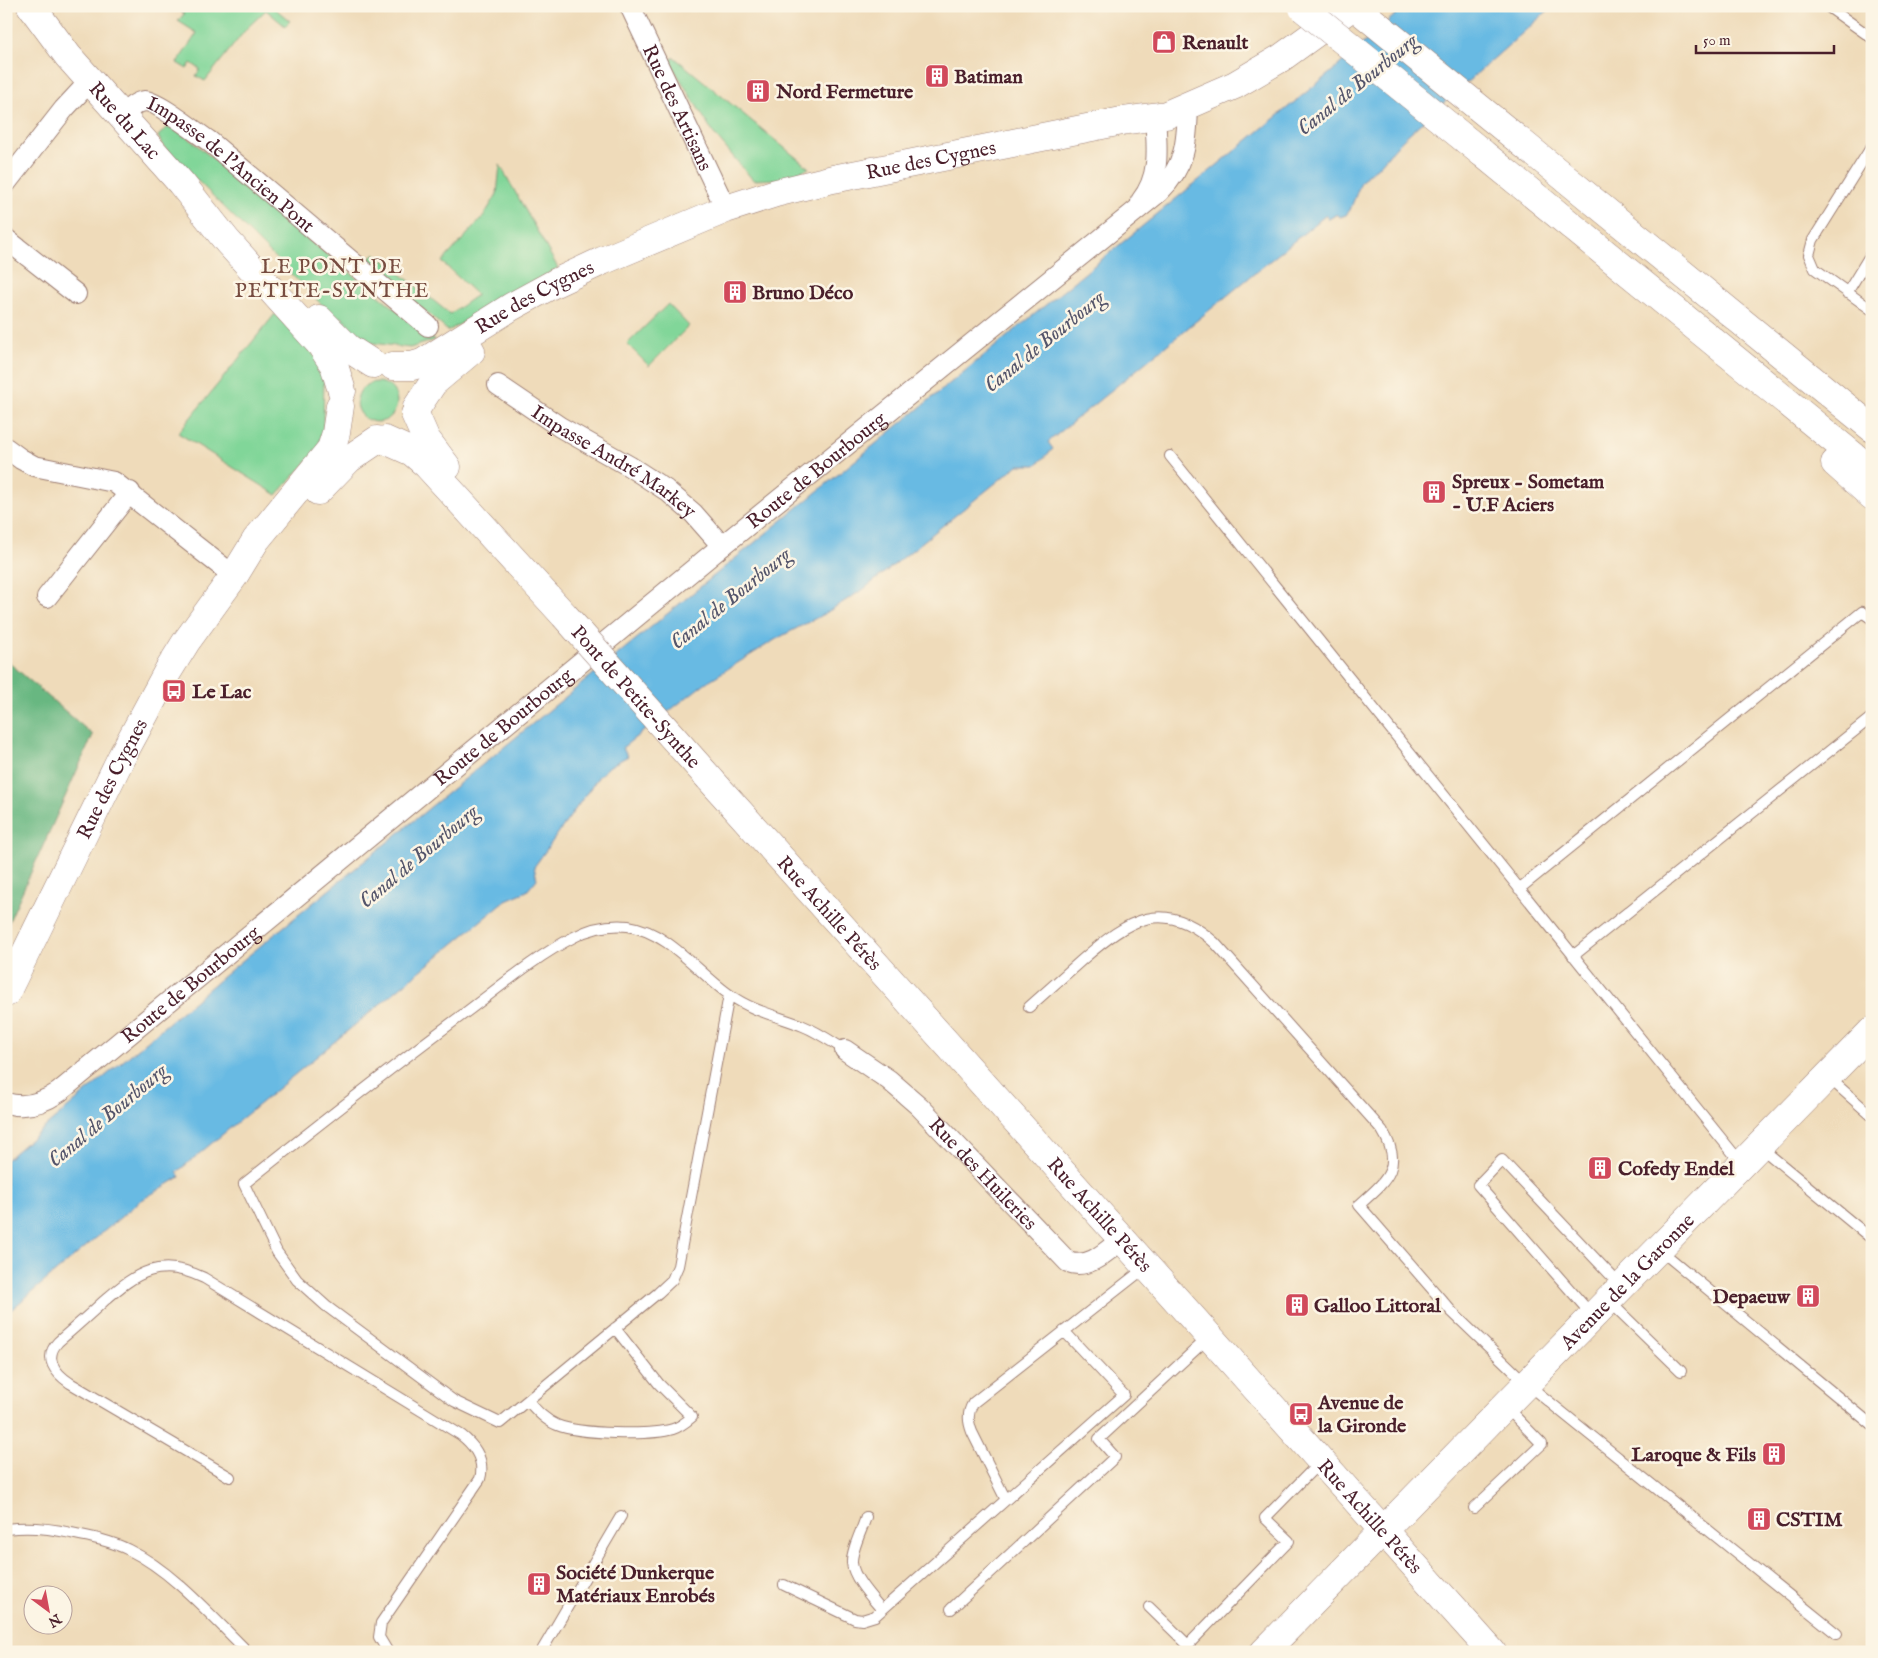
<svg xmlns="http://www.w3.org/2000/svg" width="1878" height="1658" viewBox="0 0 1878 1658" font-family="'IM FELL English',serif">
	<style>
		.green { fill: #81d699; stroke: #667a62 }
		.forest { fill: #68b781; stroke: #596b56 }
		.water { fill: #67bae3; stroke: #586c87 }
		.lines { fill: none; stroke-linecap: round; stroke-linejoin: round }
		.lane-casing { stroke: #9c7d72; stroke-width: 12 }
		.street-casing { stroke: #9c7d72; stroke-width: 22 }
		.secondary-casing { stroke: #9c7d72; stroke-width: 29 }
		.highway-casing { stroke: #9c7d72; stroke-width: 29 }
		.lane { stroke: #fff; stroke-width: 10 }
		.street { stroke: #fff; stroke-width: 20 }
		.secondary { stroke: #fff; stroke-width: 28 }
		.highway { stroke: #fff; stroke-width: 28 }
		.secondary-bridge-casing { stroke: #9c7d72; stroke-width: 29; stroke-linecap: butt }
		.highway-bridge-casing { stroke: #9c7d72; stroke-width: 29; stroke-linecap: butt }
		.secondary-bridge { stroke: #fff; stroke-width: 28 }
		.highway-bridge { stroke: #fff; stroke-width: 28 }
		.labels { text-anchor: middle; stroke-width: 5; stroke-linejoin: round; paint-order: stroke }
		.poi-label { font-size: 20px; font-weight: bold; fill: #4a1f2b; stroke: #fcf5e5; text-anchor: start }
		.street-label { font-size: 20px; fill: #4a1f2b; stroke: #fcf5e5 }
		.water-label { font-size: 21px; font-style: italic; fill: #54556b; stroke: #fcf5e5 }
		.neighbourhood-label { font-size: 21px; letter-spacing: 1px; fill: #774c40; stroke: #fcf5e5 }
	</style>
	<rect width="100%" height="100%" fill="#fcf5e5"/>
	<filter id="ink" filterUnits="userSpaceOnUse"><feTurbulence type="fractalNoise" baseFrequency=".02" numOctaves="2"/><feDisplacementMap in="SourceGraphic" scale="10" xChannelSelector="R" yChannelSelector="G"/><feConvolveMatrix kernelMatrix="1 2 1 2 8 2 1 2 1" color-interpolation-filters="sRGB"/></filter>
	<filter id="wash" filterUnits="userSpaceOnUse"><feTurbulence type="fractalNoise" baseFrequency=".0096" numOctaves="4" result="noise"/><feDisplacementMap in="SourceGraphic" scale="20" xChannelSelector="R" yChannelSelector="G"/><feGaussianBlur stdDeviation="1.12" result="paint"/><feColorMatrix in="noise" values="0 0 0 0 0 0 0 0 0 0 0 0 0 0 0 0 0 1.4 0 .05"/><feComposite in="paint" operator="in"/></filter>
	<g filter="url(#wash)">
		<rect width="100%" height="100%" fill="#efdbba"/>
		<!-- green -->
		<path class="green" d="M178 6H272L290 21 285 26 266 10 247 28 205 81 196 76 200 69 191 63 187 69 177 63 197 33 178 21 184 14 177 8Z
			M674 57 809 168 780 179 753 180 714 134 669 61Z
			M167 128H177L305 237 435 340 410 348 358 341 163 146 158 136Z
			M500 165 558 268 448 331 368 261 375 253 450 314 477 295 442 262 483 217 497 194Z
			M668 304 689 326 649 366 627 344Z
			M275 314 316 357 324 377 323 426 318 449 277 495 178 433Z
			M357 402a20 20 0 1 1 40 0a20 20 0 1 1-40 0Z"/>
		<!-- forest -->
		<path class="forest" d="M6 660 93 735 6 928Z"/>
		<!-- water -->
		<path class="water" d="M1405 6H1553L1403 139 1377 168 1369 173 1361 182 1350 210 1346 215 1340 217 1337 214 1329 219 1326 215 1048 442 1053 449 1036 465H1018L864 589 824 614 778 638 705 683 622 748 628 756 610 766 599 776 534 867 537 879 527 891 506 900 177 1172 180 1177 140 1201 6 1314V1160L232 969 1330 73Z"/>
	</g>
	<g filter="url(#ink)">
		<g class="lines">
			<defs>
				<path id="lane" d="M1827 6 1872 38
					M1872 146 1813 240 1809 255 1815 269 1872 310
					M1847 293 1872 252
					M1170 456 1741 1163
					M1519 889 1862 612 1872 619
					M1573 956 1872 717
					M729 995 678 1266 672 1280 658 1293 500 1423 454 1401 326 1306 297 1280 277 1252 244 1184C317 1126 390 1068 465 1013 500 987 535 957 574 937 591 928 608 924 628 926 669 932 698 973 730 995 752 1011 778 1016 803 1026 818 1032 832 1042 845 1050
					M1029 1007C1047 991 1065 975 1083 959 1128 920 1164 896 1215 943L1382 1130C1405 1167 1386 1181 1359 1205L1452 1312 1527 1384 1837 1634
					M1828 1077 1872 1116
					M1760 1147 1872 1239
					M1659 1249 1872 1425
					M1609 1301 1681 1371
					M1592 1315 1478 1185 1502 1160 1621 1286
					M528 1401C537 1411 545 1420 557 1425 579 1434 650 1436 673 1429 680 1427 686 1422 692 1417L659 1384 615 1328
					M230 1477 70 1383C55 1373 43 1358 58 1342 74 1328 89 1315 104 1301 137 1272 160 1257 204 1278L461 1435C475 1446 485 1461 480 1479L381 1623 379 1637 388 1652
					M1006 1500 972 1432C968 1421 967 1413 973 1403L1146 1267
					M1474 1508 1542 1444 1506 1407
					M866 1517C862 1530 851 1551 852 1563 853 1578 873 1599 882 1610
					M6 1529C28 1526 49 1528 71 1533 91 1537 111 1541 129 1550 174 1572 213 1618 248 1652
					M784 1585 855 1619 862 1620 875 1616 1124 1395 1064 1331
					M1149 1607 1188 1645 1289 1541 1265 1518 1320 1462
					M951 1609 1115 1457 1099 1439 1209 1337
					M541 1652 621 1516"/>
				<g id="street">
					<path id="s1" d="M630 6 726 209"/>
					<path id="s2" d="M121 116C128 110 135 102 145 101 157 101 197 133 209 141L428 326"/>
					<path d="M6 183 64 109 90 81"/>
					<path d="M1141 201C1161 176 1157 147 1155 117"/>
					<path d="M6 239 76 294"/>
					<path id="s3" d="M498 385 560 427 629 466 666 490 693 513 722 546"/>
					<path d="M6 448 21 459 34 466 114 482 234 576"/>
					<path d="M47 597 130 492"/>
					<path id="s4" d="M845 1050 889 1080 919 1106 1068 1262C1089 1270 1107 1251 1122 1239"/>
					<path id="s5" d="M6 1103C26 1109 43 1103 59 1092L722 546 1159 192C1186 165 1187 142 1188 107"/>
				</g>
				<g id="secondary">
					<path id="s6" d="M31 6 68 56 181 183 227 241 321 345 334 365 342 391"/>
					<path d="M319 319 348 348 373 364"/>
					<path id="s7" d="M393 366H412L422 363 511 307 555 283 602 261 726 209 776 193 833 179 1122 121 1166 115 1235 85 1281 58 1353 6"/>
					<path d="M417 407 433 383 471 351"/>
					<path d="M415 414 426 439 447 467"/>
					<path d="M385 440 412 452 427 465 564 615"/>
					<path d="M318 491 349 459 377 440"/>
					<path id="s8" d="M709 778 1492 1652"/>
					<path id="s9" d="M6 993 121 758 168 671 186 642 234 576 256 540 331 449 336 433 340 406"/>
					<path id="s10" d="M1264 1652 1872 1031"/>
				</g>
				<path id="highway" d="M1354 6 1872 428
					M1481 152 1872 471
					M1835 463 1872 496"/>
			</defs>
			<!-- lane casing -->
			<use href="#lane" class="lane-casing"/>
			<!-- street casing -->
			<use href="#street" class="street-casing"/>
			<!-- secondary casing -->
			<use href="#secondary" class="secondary-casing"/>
			<!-- highway casing -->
			<use href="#highway" class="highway-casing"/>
			<!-- lane -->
			<use href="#lane" class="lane"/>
			<!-- street -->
			<use href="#street" class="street"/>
			<!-- secondary -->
			<use href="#secondary" class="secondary"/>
			<!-- highway -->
			<use href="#highway" class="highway"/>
			<defs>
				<g id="secondary-bridge">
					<path id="s11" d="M564 615 709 778"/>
				</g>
				<path id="highway-bridge" d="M1303 8 1481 152"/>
			</defs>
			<!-- secondary-bridge casing -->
			<use href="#secondary-bridge" class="secondary-bridge-casing"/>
			<!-- highway-bridge casing -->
			<use href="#highway-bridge" class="highway-bridge-casing"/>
			<!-- secondary-bridge -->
			<use href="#secondary-bridge" class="secondary-bridge"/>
			<!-- highway-bridge -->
			<use href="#highway-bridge" class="highway-bridge"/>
		</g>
	</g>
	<!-- icons -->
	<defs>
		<symbol id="shop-square" viewBox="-11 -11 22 22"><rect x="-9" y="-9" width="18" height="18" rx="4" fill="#d1495b" stroke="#fcf5e5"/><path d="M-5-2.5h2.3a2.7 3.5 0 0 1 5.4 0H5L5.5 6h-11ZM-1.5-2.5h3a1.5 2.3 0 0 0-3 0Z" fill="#fff"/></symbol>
		<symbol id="building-square" viewBox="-11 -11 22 22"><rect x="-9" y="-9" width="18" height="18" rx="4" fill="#d1495b" stroke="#fcf5e5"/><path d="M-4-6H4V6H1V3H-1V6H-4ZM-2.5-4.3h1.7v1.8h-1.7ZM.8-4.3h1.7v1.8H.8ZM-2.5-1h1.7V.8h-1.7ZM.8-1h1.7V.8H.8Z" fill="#fff"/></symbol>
		<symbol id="bus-square" viewBox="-11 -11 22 22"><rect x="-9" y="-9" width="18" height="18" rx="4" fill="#d1495b" stroke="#fcf5e5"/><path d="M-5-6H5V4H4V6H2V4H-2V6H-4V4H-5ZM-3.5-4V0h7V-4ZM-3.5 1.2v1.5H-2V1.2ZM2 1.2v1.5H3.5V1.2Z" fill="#fff"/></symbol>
	</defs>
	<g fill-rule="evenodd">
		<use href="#shop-square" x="1150" y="28" width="28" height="28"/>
		<use href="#building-square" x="923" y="62" width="28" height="28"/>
		<use href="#building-square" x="744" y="77" width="28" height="28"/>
		<use href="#building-square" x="721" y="278" width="28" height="28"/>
		<use href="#building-square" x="1420" y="478" width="28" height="28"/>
		<use href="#bus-square" x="160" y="677" width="28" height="28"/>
		<use href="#building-square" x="1586" y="1154" width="28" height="28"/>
		<use href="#building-square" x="1794" y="1282" width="28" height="28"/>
		<use href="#building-square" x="1283" y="1291" width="28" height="28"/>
		<use href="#bus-square" x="1287" y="1400" width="28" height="28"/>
		<use href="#building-square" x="1760" y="1440" width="28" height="28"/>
		<use href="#building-square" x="1745" y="1505" width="28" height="28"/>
		<use href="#building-square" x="525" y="1570" width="28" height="28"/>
	</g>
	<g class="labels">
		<!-- poi labels -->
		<g class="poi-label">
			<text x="1182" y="49">Renault</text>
			<text x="954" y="83">Batiman</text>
			<text x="776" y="98">Nord Fermeture</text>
			<text x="752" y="299">Bruno Déco</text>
			<text x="1452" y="488">Spreux - Sometam<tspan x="1452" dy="23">- U.F Aciers</tspan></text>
			<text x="192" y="698">Le Lac</text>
			<text x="1618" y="1175">Cofedy Endel</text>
			<text x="1790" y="1303" text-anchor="end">Depaeuw</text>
			<text x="1314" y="1312">Galloo Littoral</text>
			<text x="1318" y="1409">Avenue de<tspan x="1318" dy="23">la Gironde</tspan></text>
			<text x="1756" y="1461" text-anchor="end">Laroque &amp; Fils</text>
			<text x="1776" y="1526">CSTIM</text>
			<text x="556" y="1579">Société Dunkerque<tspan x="556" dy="23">Matériaux Enrobés</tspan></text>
		</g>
		<!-- street labels -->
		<g class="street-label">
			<text dy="7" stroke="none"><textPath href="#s1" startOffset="112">Rue des Artisans</textPath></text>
			<text dy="7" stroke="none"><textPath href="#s6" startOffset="148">Rue du Lac</textPath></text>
			<text dy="7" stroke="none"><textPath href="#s7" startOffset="582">Rue des Cygnes</textPath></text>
			<text dy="7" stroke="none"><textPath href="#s2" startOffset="136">Impasse de l'Ancien Pont</textPath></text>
			<text dy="7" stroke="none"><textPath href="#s7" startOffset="160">Rue des Cygnes</textPath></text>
			<text dy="7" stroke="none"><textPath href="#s3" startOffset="139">Impasse André Markey</textPath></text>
			<text dy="7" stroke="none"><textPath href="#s5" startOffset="1036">Route de Bourbourg</textPath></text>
			<text dy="7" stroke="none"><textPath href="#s11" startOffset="109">Pont de Petite-Synthe</textPath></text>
			<text dy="7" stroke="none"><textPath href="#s5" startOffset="631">Route de Bourbourg</textPath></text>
			<text dy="7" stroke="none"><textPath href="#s9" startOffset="239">Rue des Cygnes</textPath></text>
			<text dy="7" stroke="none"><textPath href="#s8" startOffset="181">Rue Achille Pérès</textPath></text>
			<text dy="7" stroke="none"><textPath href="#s5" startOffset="226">Route de Bourbourg</textPath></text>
			<text dy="7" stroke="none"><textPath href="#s4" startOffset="186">Rue des Huileries</textPath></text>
			<text dy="7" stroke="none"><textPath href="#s8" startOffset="586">Rue Achille Pérès</textPath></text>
			<text dy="7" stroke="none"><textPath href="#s10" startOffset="519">Avenue de la Garonne</textPath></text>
			<text dy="7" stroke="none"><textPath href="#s8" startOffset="991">Rue Achille Pérès</textPath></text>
		</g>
		<!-- water labels -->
		<g class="water-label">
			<text transform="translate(1357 84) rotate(-39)" y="7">Canal de Bourbourg</text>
			<text transform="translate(1044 341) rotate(-39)" y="7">Canal de Bourbourg</text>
			<text transform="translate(730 598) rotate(-39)" y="7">Canal de Bourbourg</text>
			<text transform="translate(418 856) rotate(-40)" y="7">Canal de Bourbourg</text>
			<text transform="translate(107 1115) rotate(-40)" y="7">Canal de Bourbourg</text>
		</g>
		<!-- neighbourhood labels -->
		<g class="neighbourhood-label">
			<text x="332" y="273">LE PONT DE<tspan x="332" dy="24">PETITE-SYNTHE</tspan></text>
		</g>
	</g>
	<!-- margin -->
	<rect width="1878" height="1658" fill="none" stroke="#fcf5e5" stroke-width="25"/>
	<!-- north arrow -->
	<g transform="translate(48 1610) rotate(148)"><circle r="24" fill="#fcf5e5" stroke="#b59f9b"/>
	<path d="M0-4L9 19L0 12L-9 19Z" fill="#d1495b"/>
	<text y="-8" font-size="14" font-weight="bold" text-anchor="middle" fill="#4a1f2b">N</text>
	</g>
	<!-- scale -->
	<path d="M1696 45v8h138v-8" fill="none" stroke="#4a1f2b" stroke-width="2.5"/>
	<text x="1703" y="45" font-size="15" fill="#4a1f2b" stroke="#fcf5e5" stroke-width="4" paint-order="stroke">50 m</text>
</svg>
